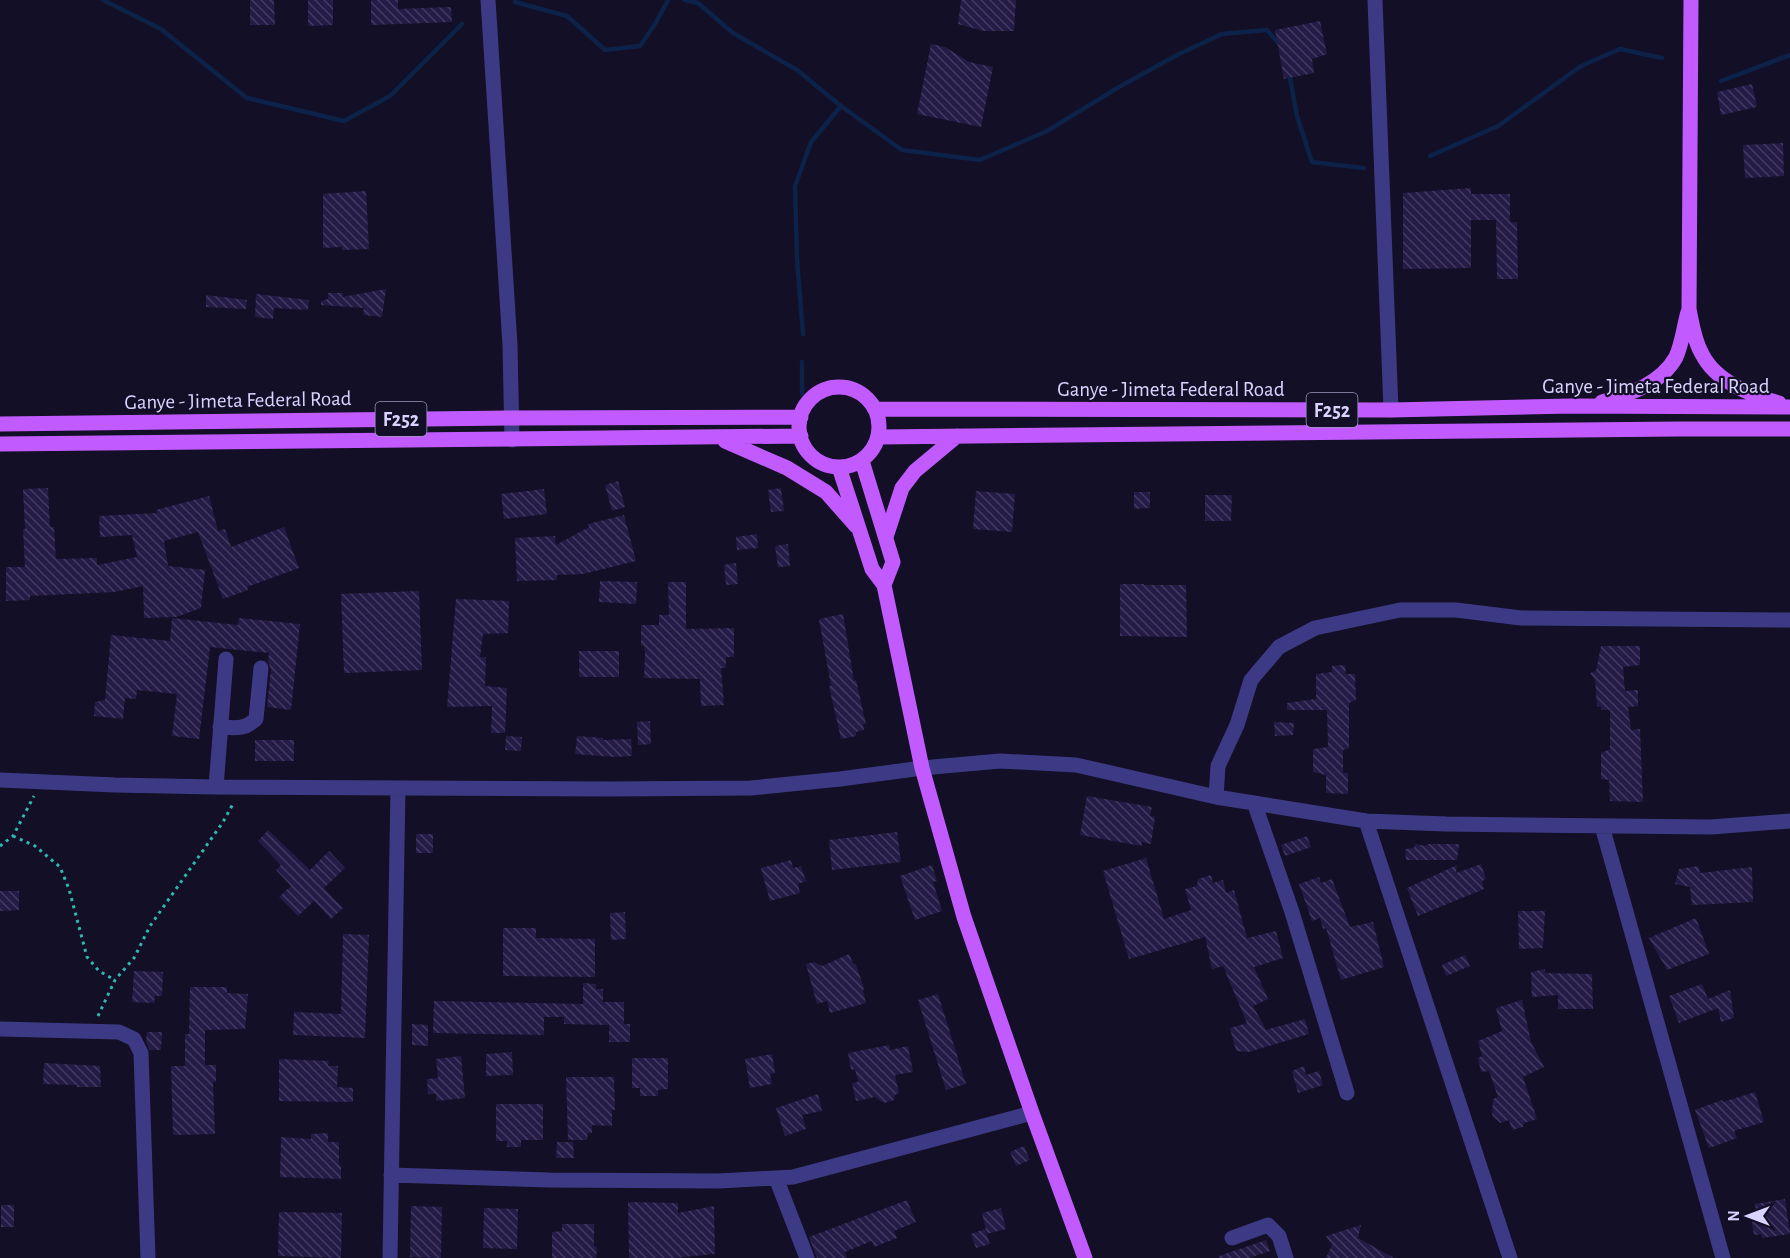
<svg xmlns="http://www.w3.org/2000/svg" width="1790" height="1258" viewBox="0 0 1790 1258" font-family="'Alegreya Sans',sans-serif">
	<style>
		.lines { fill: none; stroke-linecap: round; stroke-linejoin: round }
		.stream { stroke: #0c2248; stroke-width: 4.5 }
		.building { fill: url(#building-back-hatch) }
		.path { stroke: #2fb8b0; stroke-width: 3; stroke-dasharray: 3 4.5; stroke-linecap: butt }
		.minor { stroke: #3d3a85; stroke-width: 15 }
		.major { stroke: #c25bff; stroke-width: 15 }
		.labels { text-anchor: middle; stroke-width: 4.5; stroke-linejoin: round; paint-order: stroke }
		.shield { fill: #130f26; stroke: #9e99be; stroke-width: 1.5 }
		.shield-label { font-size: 20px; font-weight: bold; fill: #d9d4ff }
		.street-label { font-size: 21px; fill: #d9d4ff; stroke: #130f26 }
	</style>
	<defs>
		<pattern id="building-back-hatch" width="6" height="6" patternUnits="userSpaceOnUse" patternTransform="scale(1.5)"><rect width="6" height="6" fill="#241b47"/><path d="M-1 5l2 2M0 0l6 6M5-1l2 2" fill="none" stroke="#433b63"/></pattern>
	</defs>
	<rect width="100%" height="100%" fill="#130f26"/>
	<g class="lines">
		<!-- stream -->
		<path class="stream" d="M103 0 161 29 247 98 344 121 390 96 462 24
			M685 0 698 3 733 33 797 70 841 106 902 150 980 160 1047 131 1119 87 1177 55 1222 34 1267 30 1280 45
			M515 2 567 16 605 50 640 46 655 24 668 0
			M1289 73 1297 116 1312 162 1364 168
			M1721 81 1790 55
			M1430 156 1498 126 1581 66 1620 49 1662 58
			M803 334 797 259 795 186 811 142 841 106
			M802 362V394"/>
	</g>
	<!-- building -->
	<path class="building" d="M250 0H274L275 25H250Z
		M308 0H333V25L308 26Z
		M371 0H398V9L451 7 452 22 371 25Z
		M961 0H1016L1014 31H983L958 24Z
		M1320 21 1327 54 1312 59 1314 73 1284 79 1275 30Z
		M931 44 945 47 969 62 993 67 981 127 917 114Z
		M1752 84 1757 107 1721 115 1717 92Z
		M1783 143 1784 176 1745 178 1743 145Z
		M1471 188V194H1510V222H1517L1518 279H1497L1496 220H1471V268L1403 269V193Z
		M366 191 369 249 342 250V247L323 248V194Z
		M386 289 382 317 363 315 364 308 321 305V301L328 299V293H343L342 297Z
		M256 294 309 300 308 310 274 308 273 319 255 317Z
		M206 295 247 300 246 309 206 307Z
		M618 481 625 507 612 511 605 485Z
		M48 488 50 527H54L56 559 97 558V565L137 557 132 535 100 537 99 516 157 513 156 510 209 496 218 531 225 529 231 547 284 527 299 568 247 587 248 590 223 599 198 532 164 541 168 566 205 570 201 608 176 617 144 618 143 586 114 592 30 596V600L6 601V567H25L23 529H25L23 489Z
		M781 488 784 511 771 512 768 490Z
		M544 489 547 514 504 519 501 494Z
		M976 491 1015 494 1012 532 973 529Z
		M1134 492H1150V508L1134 509Z
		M1205 495H1232L1231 521H1205Z
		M624 515 636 561 583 574 557 575V580L517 581 515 538 555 536 556 545 589 527 588 524Z
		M757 534 758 548 737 550 736 537Z
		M788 544 790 566 778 567 775 546Z
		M736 563 738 584 726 585 724 565Z
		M600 581 637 582 636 604 599 602Z
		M668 582H686V629L734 628V657H726V668H721L724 705 701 706 700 679 644 678 645 654 644 646H641V625H659V615H669Z
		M1120 584H1144V585H1186L1187 637 1120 636Z
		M419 591 422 670 344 673 341 594Z
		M456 599 509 601 508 633 483 634 480 657H486L485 686 507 688 505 733H491L492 706 447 707Z
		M843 614 854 681 856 680 866 724H863L864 730 856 732V736L841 739 829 686H831L819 619Z
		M172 618 238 625 239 618 300 624 291 710 267 707 271 669 268 662 269 653 210 647 199 739 172 736 177 694 137 690 136 699 125 698 123 719 94 716 95 702 105 700 111 635 170 641Z
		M1601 646H1640V665L1623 667 1625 691 1638 690V706L1628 707 1631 730 1640 729 1643 802 1610 801 1609 780 1601 779V753L1610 749V710H1601V707L1597 706 1595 680 1590 673 1596 671Z
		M579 651H619V677H579Z
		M1345 665 1346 674H1355L1356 700 1349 703V748L1343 750V773H1348V794L1326 793V775L1313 772V749L1328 747 1327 710H1287V703L1316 699V674L1332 672V666Z
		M650 721 651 744 638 745 637 722Z
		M1274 722 1294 723 1293 735 1275 736Z
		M506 736 522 737 521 751 505 750Z
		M577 736 603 738V740L631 739 632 756 614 757 575 754Z
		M255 740H294V761H255Z
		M1087 796 1152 807 1150 816 1155 817 1151 844 1141 842 1142 846 1080 835Z
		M268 830 310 870 329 851 345 868 324 888 343 908 331 919 314 901 298 916 279 897 291 886 276 870 281 865 258 841Z
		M897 832 901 862 832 870 829 840Z
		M416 834H433V853H416Z
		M1307 836 1311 847 1285 856 1281 845Z
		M1415 844 1426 846 1427 844H1459L1457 860H1406L1405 849 1414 848Z
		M1146 858 1164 919 1191 910 1185 889 1197 886 1198 879 1211 875 1213 883 1223 880 1226 893 1234 890 1247 938 1276 931 1283 958 1254 967 1268 999 1253 1006 1266 1030 1305 1019 1309 1034 1249 1052 1236 1051 1230 1028 1247 1023 1223 966 1212 969 1205 937 1129 959 1103 871Z
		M791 860 793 868 801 866 806 881 798 884 800 893 770 901 761 868Z
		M1481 864 1486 879 1482 881 1484 889 1418 916 1407 888 1457 865 1456 873Z
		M932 865 937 881 933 882 942 911 915 920 900 876Z
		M1698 866 1700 873 1752 867 1753 902 1692 905 1690 887 1675 884 1679 869Z
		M1319 877 1321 883 1332 879 1350 927 1373 922 1384 967 1341 980 1326 928 1323 929 1320 918 1312 921 1299 884Z
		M0 891H19V910L0 911Z
		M1518 911H1545L1543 948 1519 949Z
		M625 912 626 939 611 940 610 913Z
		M1696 918 1709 954 1667 970 1649 938Z
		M503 928H536V938L595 939V977L503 976Z
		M343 934 369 935 365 1038 293 1035 294 1012 341 1014Z
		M849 954 853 963 856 965 864 988 863 991 866 1003 830 1013 827 1001 817 1004 806 964 814 962 822 966Z
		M1465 955 1470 966 1446 976 1442 965Z
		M1545 969V973L1592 974 1593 1009H1558V995L1532 997 1531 972Z
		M134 971 163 972 162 996H155L154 1003 132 1002Z
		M583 983 596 984V989H603V1002H624V1024H630V1042H609V1025L564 1024V1017H544V1035L433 1033 434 1001 583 1004Z
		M1702 984 1708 999 1730 990 1734 1018 1721 1022 1718 1008 1679 1023 1669 996Z
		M190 987H227V993L248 994 245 1029 205 1030V1065H216V1082H213L215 1134 173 1135 171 1066H185V1034H189Z
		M938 994 966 1084 946 1090 918 1000Z
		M1522 1000 1531 1042 1544 1067 1523 1077 1537 1119 1524 1123 1523 1127 1512 1130 1509 1120 1500 1123 1492 1115 1493 1099 1498 1097 1489 1071 1481 1072 1478 1058 1482 1056 1478 1041 1502 1031 1496 1008Z
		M412 1024 428 1025V1046L412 1045Z
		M147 1032H162L161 1050H150L146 1042Z
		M889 1045 890 1050 908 1046 913 1072 895 1075 899 1093 895 1095 894 1100 884 1103 875 1097 856 1101 852 1083 858 1082 855 1069 851 1070 848 1053Z
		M512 1052 513 1075 486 1076V1054Z
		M772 1054 775 1073 770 1074 772 1084 750 1088 745 1059Z
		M461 1056 465 1098 436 1101V1094H428L427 1079 438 1078 436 1059Z
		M632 1058H668V1089L658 1090V1096H640V1088H632Z
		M279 1059 329 1061 328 1066H338L337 1087 353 1088V1102L279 1101Z
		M44 1063 100 1066 101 1087H77V1085L43 1084Z
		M1304 1066 1306 1075 1319 1071 1323 1085 1298 1093 1292 1071Z
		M566 1077H614L615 1110H612V1126L592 1125V1133H588L587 1140H568Z
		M1755 1092 1764 1122 1734 1131 1737 1138 1709 1148 1695 1110 1722 1100 1723 1102Z
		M818 1094 822 1111 802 1115 806 1129 785 1136 776 1108Z
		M496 1104H543V1140H521V1147H507V1141H496Z
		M328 1133V1142H339V1165L341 1166V1179L280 1177 281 1137 311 1139V1134Z
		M557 1142H573L574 1158H556Z
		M1024 1146 1030 1160 1016 1166 1010 1152Z
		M1785 1199 1790 1234 1762 1238 1761 1234 1754 1235 1750 1212 1756 1211 1755 1204Z
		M907 1200 916 1222 894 1231 897 1238 874 1247 872 1241 845 1252 847 1258H817L809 1237Z
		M628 1202 678 1203V1213L714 1206 715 1254 673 1258H629Z
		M1 1205H14V1227H1Z
		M411 1206 442 1207 441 1258 410 1257Z
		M484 1208 518 1209 517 1249 483 1248Z
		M1001 1208 1006 1229 987 1234 982 1213Z
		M279 1212 342 1213 341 1258 278 1256Z
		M562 1224H594V1246L597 1247 596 1258H552V1232L562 1231Z
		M1361 1225 1358 1238 1394 1258H1326L1332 1245 1326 1236Z
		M985 1229 990 1244 976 1248 971 1234Z
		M1266 1240 1270 1251 1249 1258H1219V1256Z"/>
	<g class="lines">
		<!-- path -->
		<path class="path" d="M13 836 35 846 60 867 69 889 87 957 99 971 115 980
			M0 846 13 836 34 796
			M98 1016 115 980 134 958 150 926 223 822 234 802"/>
		<!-- minor -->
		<path class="minor" d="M488 0 510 345 512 440
			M1375 0 1391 410
			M220 727C236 728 244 730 256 719L261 668
			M0 780 115 785 216 787 609 789 751 788 840 779 922 768 1000 761 1076 765 1216 797 1366 821 1446 824 1711 827 1790 821
			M216 787 226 659
			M1216 797 1218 766 1237 725 1251 680 1279 647 1315 628 1400 610H1456L1521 618 1790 620
			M1255 805 1292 912 1347 1093
			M1366 821 1510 1258
			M1602 826 1723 1258
			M0 1029 119 1032 134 1039 141 1053 148 1258
			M391 1175 549 1180 719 1181 793 1177 1032 1113
			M776 1178 807 1258
			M1232 1238 1268 1225 1279 1236 1286 1258
			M390 1258 398 788"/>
		<!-- major -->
		<path class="major" d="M1691 0 1689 309C1692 324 1694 340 1702 354 1716 382 1751 395 1779 403
			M799 427a40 40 0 1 1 80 0a40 40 0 1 1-80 0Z
			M1602 402C1630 394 1661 384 1676 357 1682 344 1684 326 1688 312
			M875 409 1391 410 1572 406 1790 407
			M0 424 512 418 801 417
			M878 437 1679 429H1790
			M725 441 787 468 826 492 856 526
			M0 444 801 436
			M862 461 893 562 884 585
			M839 467 872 569 884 585 922 768 964 917 1032 1113 1085 1258
			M886 537 902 488 915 471 957 436"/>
	</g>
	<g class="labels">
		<!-- shield labels -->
		<g class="shield">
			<rect x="1306.5" y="393" width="51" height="34" rx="4.5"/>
			<rect x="375.5" y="402" width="51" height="34" rx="4.5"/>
		</g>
		<g class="shield-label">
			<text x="1332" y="417">F252</text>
			<text x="401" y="426">F252</text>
		</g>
		<!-- street labels -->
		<g class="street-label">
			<text x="1656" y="393">Ganye - Jimeta Federal Road</text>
			<text x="1171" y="396">Ganye - Jimeta Federal Road</text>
			<text transform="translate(238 400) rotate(-1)" y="7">Ganye - Jimeta Federal Road</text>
		</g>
	</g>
	<!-- north arrow -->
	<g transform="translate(1748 1216) rotate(270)" stroke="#130f26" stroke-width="4.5" paint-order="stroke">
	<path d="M0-4.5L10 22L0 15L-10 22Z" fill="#d9d4ff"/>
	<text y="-9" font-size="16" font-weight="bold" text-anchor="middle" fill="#d9d4ff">N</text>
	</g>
</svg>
